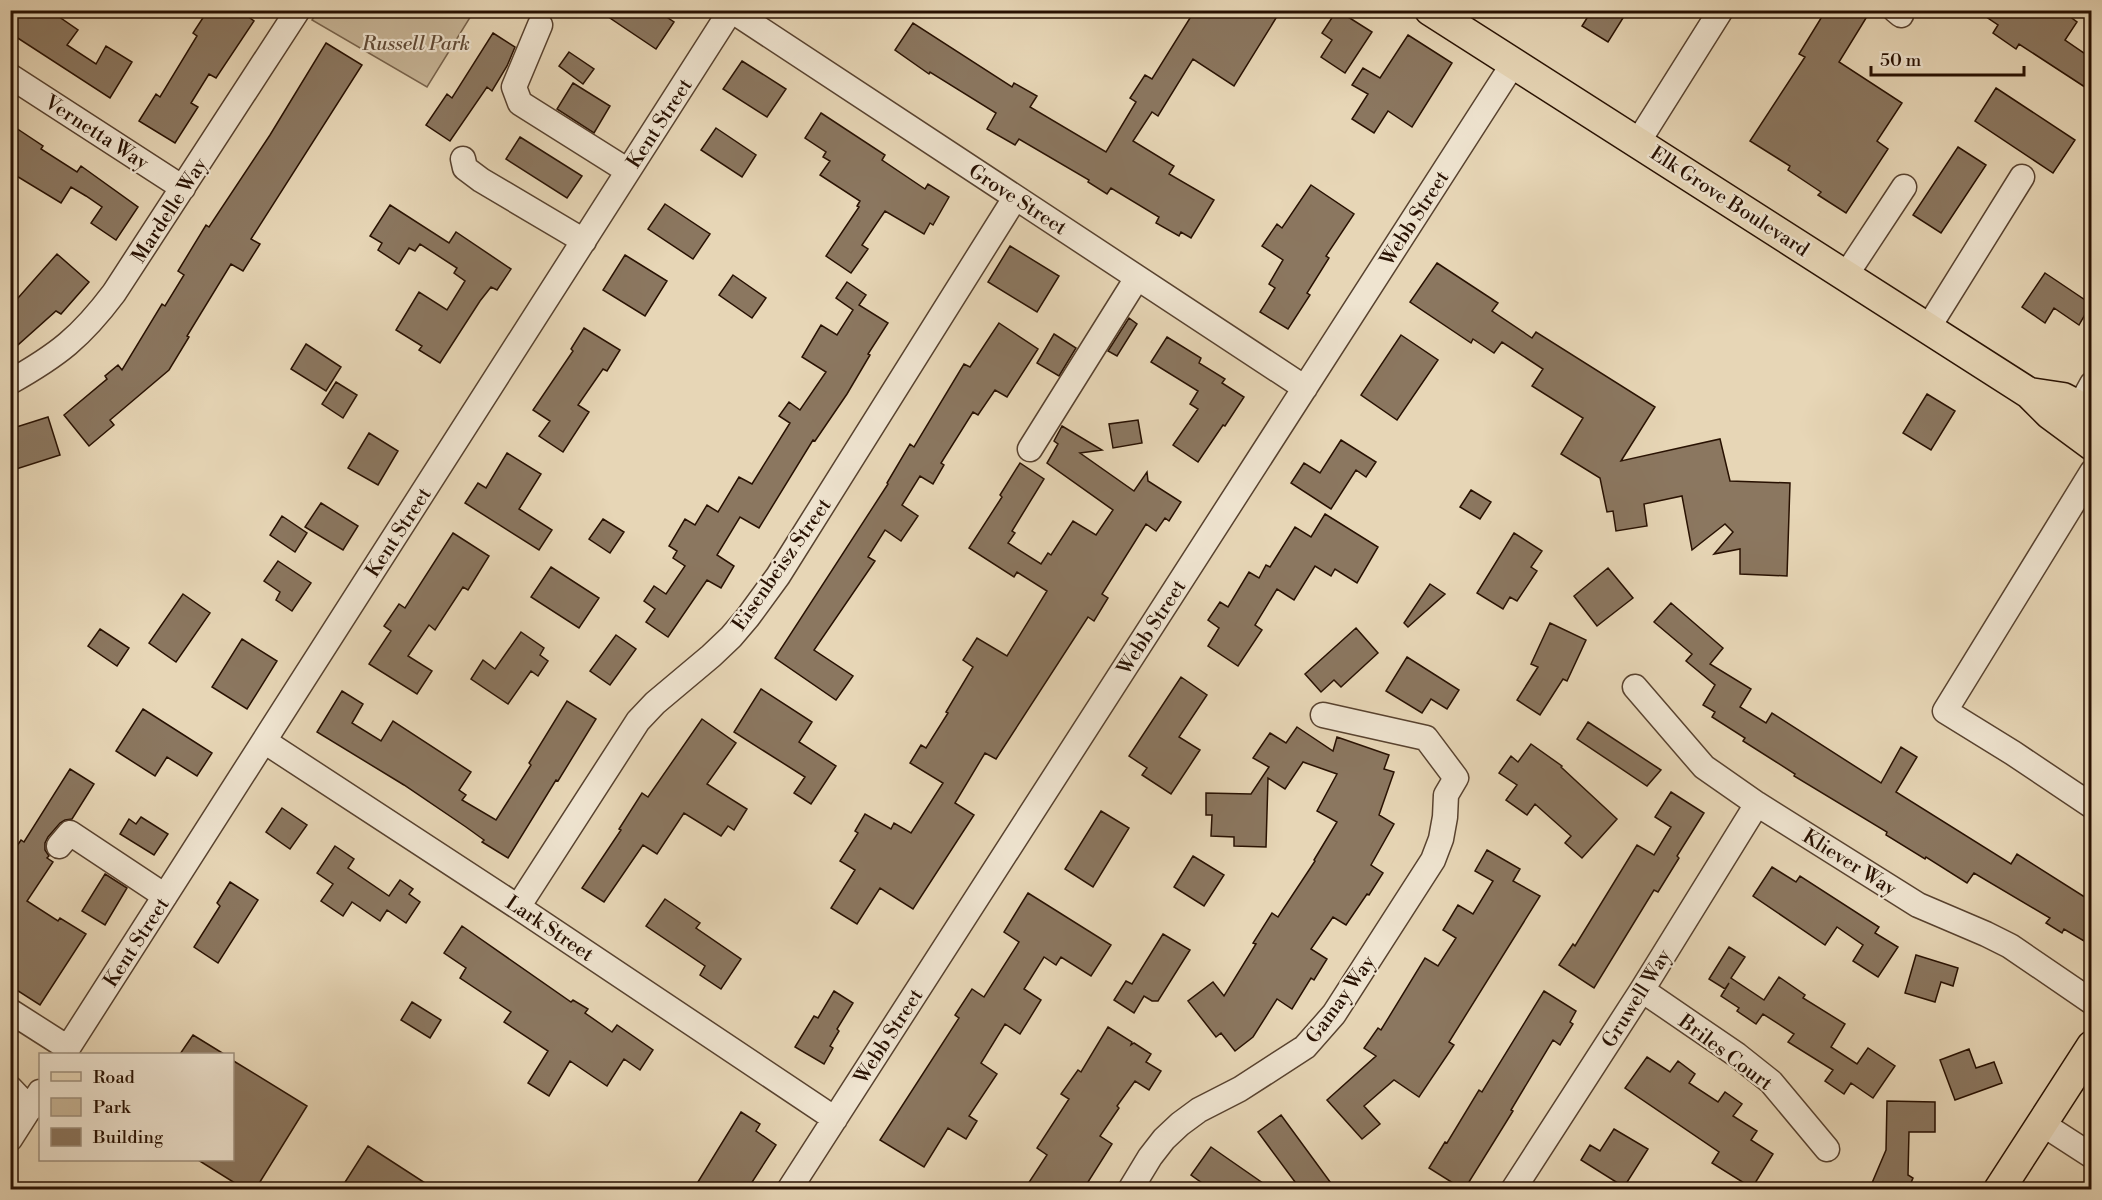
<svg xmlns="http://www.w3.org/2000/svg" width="2102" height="1200" viewBox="0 0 2102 1200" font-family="'Libre Bodoni',serif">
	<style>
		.green { fill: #c7b597; stroke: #78634c; stroke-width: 1.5 }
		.building { fill: #8b7760; stroke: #281102; stroke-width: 1.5 }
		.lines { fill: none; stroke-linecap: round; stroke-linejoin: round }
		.minor-casing { stroke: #58422f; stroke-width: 27 }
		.major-casing { stroke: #281102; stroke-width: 33 }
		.minor { stroke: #efe4d0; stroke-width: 24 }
		.major { stroke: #e7d6b6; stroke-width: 30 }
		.labels { text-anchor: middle; stroke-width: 4.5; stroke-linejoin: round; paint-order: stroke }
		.park-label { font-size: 20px; font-style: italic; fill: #604a36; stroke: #efe4d0 }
		.street-label { font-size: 20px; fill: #281102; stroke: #efe4d0 }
	</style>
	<rect width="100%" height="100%" fill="#e7d6b6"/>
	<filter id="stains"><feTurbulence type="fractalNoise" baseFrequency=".00333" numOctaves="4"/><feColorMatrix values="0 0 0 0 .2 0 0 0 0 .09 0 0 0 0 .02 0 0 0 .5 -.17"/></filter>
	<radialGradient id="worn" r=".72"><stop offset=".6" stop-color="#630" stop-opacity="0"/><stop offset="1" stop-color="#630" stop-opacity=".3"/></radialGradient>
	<!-- green -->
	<path class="green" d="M318 11V10L474 11 427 87 312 20Z"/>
	<!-- building -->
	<path class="building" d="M10 10H49L78 30 67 45 96 64 106 46 132 62 110 98 10 33Z
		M208 10H239L254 21 216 78 209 74 191 103 198 107 175 143 139 121 156 94 160 97 197 36 193 33Z
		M598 10H656L674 22 656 49Z
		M1195 10H1281L1234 86 1193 59 1158 116 1152 112 1133 141 1174 166 1169 174 1214 200 1191 238 1181 232 1179 236 1156 223 1159 217 1111 188 1107 194 1088 182 1089 180 1019 139 1015 145 987 129 996 113 930 72 929 74 895 50 913 23 1012 87 1014 83 1037 96 1030 107 1106 152 1136 102 1130 98 1145 75 1152 79Z
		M1337 10 1372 32 1345 73 1321 57 1332 40 1322 33Z
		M1592 10H1628L1608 42 1582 26Z
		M1826 10H1871L1839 62 1902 103 1877 141 1888 149 1846 213 1818 195 1821 192 1788 170 1790 166 1750 141 1805 57 1799 54Z
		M1976 10H2061L2077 22 2065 40 2091 58V91L2019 44 2016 49 1993 33 1998 25Z
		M493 33 515 47 507 66 492 91 487 87 450 141 426 125 447 94 452 98Z
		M1408 35 1452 63 1412 127 1388 111 1374 133 1352 119 1368 94 1352 85 1363 68 1380 78Z
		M326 43 362 65 251 239 260 244 243 271 231 264 187 336 189 337 169 370 110 420 114 425 89 446 64 415 107 379 105 376 118 365 122 370 162 304 165 306 184 275 178 271 206 225 209 227 270 135Z
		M569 52 594 69 583 84 559 66Z
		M742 61 786 89 767 117 723 89Z
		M573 83 610 106 594 133 557 109Z
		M1996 88 2075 140 2053 173 1975 121Z
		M821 113 885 155 882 160 925 189 928 184 949 197 933 225 930 223 924 234 885 211 862 245 868 249 851 273 826 256 859 207 857 206 860 201 820 175 830 161 823 157 826 152 805 138Z
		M10 124 43 146 41 149 77 172 81 166 138 207 116 240 91 223 102 207 86 196 71 187 61 203 10 172Z
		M716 128 756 155 742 177 701 150Z
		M520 137 582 176 567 198 506 159Z
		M1958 147 1986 165 1941 233 1913 215Z
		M1311 185 1354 214 1326 256 1329 258 1307 293 1310 295 1288 329 1260 312 1275 288 1269 284 1283 260 1262 246 1277 224 1282 228Z
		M665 204 710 234 693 259 648 229Z
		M390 205 449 243 456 232 511 269 497 290 491 287 480 301 440 363 419 350 422 346 396 330 419 292 447 310 465 281 454 273 457 268 420 244 415 251 409 248 399 264 378 250 382 243 370 236Z
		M1010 246 1059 276 1037 312 988 282Z
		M57 254 89 282 61 314 56 311 10 352V307Z
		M625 255 667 281 645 316 603 290Z
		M1437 263 1498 303 1492 311 1532 338 1536 332 1655 407 1621 461 1720 439 1730 481 1790 483 1787 576 1740 574V549L1714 554 1733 532 1725 524 1692 550 1682 496 1644 504 1647 526 1616 531 1613 511 1607 512 1600 478 1561 454 1583 418 1532 386 1543 369 1502 342 1494 353 1473 339 1471 343 1410 302Z
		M2045 273 2091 304 2079 325 2054 308 2045 323 2022 307Z
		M733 275 766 298 752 318 719 295Z
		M847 282 866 295 859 305 888 323 868 354 870 355 847 394 815 441 813 440 759 528 740 517 717 555 734 566 721 588 707 580 668 637 646 622 655 609 644 601 654 586 666 594 685 566 673 558 677 551 669 546 685 519 695 525 707 505 718 512 739 477 752 484 790 423 779 416 789 402 800 410 826 372 802 357 821 325 837 335 853 310 836 298Z
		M1129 318 1137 324 1117 356 1108 351Z
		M999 323 1038 349 1007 397 995 390 978 415 973 412 941 463 944 465 933 484 920 476 902 505 918 516 901 541 885 530 868 557 875 561 814 650 853 676 836 700 775 658 888 484 887 483 910 444 914 447 964 364 970 367Z
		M584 328 620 350 607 371 603 369 578 405 589 412 563 452 539 436 550 421 533 410 573 351 571 349Z
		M1054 334 1076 348 1059 376 1037 363Z
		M1401 335 1438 360 1397 420 1361 395Z
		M1167 337 1201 358 1199 363 1225 379 1222 383 1244 397 1225 426 1223 425 1198 462 1173 445 1198 409 1190 404 1198 391 1151 362Z
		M306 344 341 367 326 391 291 369Z
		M336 382 357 395 343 418 322 404Z
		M1927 394 1955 411 1931 450 1903 433Z
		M48 417 60 455 10 471V429Z
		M1138 420 1142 443 1113 448 1109 424Z
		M1062 426 1102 450 1080 453 1134 491 1147 472 1148 481 1181 502 1169 521 1165 518 1156 531 1146 524 1102 594 1108 598 1094 621 1088 617 996 759 985 753 955 803 974 815 913 909 880 888 857 924 831 908 855 870 840 861 858 833 855 831 865 814 891 829 894 823 911 833 943 783 910 763 921 745 926 748 948 713 946 712 973 667 963 660 977 638 1007 656 1047 591 1017 572 1014 577 969 548 1002 497 1000 495 1020 463 1044 479 1012 531 1015 533 1008 543 1041 564 1048 553 1051 555 1073 521 1096 535 1113 510 1047 463 1058 444 1054 441Z
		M369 433 398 451 378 485 348 468Z
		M1341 440 1376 462 1366 477 1356 470 1331 509 1291 483 1304 463 1320 473Z
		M507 453 541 474 519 509 552 530 539 550 465 503 478 483 486 488Z
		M1471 490 1491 502 1480 519 1460 507Z
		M321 503 358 526 343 550 305 527Z
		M1325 514 1378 547 1357 583 1335 569 1331 576 1315 566 1294 600 1277 589 1255 625 1262 630 1238 666 1208 646 1219 628 1208 620 1220 602 1228 607 1249 572 1259 578 1266 565 1270 567 1295 527 1311 537Z
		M282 516 307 533 295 552 270 535Z
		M603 519 624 532 610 553 589 539Z
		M453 533 489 556 468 590 463 587 435 630 429 625 408 656 432 671 417 694 369 664 391 631 384 626 399 604 405 608Z
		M1514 533 1542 551 1531 567 1537 571 1517 601 1510 597 1503 609 1477 593Z
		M278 561 311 583 292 611 276 600 280 592 264 581Z
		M551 567 599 598 579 628 531 597Z
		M1608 568 1633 598 1597 626 1574 596Z
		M1430 584 1445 594 1408 627 1404 623Z
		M183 594 210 613 176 662 149 643Z
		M1671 603 1723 648 1710 664 1751 689 1740 707 1766 723 1772 713 1881 783 1901 747 1917 757 1896 792 2011 864 2017 854 2091 901V929L2084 941 2064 929 2062 933 2046 923 2050 918 1974 873 1967 883 1926 857 1925 859 1886 835 1887 832 1794 776 1795 774 1743 741 1745 738 1712 717 1715 712 1703 705 1715 685 1686 661 1692 654 1654 622Z
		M1550 623 1586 640 1567 681 1563 679 1540 715 1517 700 1538 667 1531 664Z
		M1356 628 1378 653 1341 687 1334 680 1321 692 1305 674Z
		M100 629 129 648 117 666 88 646Z
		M521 632 544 648 540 655 548 661 538 676 531 671 508 704 471 679 483 660 495 669Z
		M616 635 636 649 610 685 590 671Z
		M242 639 277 661 247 709 212 687Z
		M1407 657 1459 690 1447 709 1431 699 1422 713 1386 691Z
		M1181 677 1207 695 1179 737 1200 750 1171 794 1142 775 1147 768 1129 756Z
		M761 689 812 722 799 742 836 766 811 804 794 793 805 777 734 732Z
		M342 691 363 704 352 723 381 741 393 721 471 772 459 790 466 795 462 800 496 820 531 765 529 763 567 701 596 719 558 781 556 780 508 858 482 842 484 840 466 827 404 785 317 732Z
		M143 709 212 753 197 776 167 757 155 776 116 751Z
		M702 719 736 743 707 784 747 809 734 830 728 826 721 836 684 813 657 854 643 845 604 902 582 888 621 830 619 829 642 793 648 797Z
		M1588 722 1661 770 1647 786 1577 739Z
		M1297 727 1333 751 1337 737 1389 755 1384 769 1394 772 1379 815 1394 824 1371 865 1383 873 1369 895 1367 894 1346 925 1333 917 1311 949 1327 959 1314 980 1311 978 1292 1009 1277 999 1253 1037 1235 1051 1221 1033 1216 1037 1188 1001 1213 982 1224 996 1256 944 1253 943 1272 913 1278 917 1315 861 1314 860 1337 822 1317 811 1337 774 1303 762 1285 789 1268 778 1266 847 1234 846V837L1211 836 1212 815H1206V793L1251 794 1269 767 1253 758 1270 733 1286 743Z
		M1531 744 1562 766 1561 767 1617 819 1582 858 1565 843 1571 836 1535 804 1527 815 1506 800 1517 785 1499 773 1511 756 1518 762Z
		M70 769 94 784 72 819 65 820 60 823 48 837 45 843V850L49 856 47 858 53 862 27 901 58 921 60 918 86 934 40 1005 15 989 17 985 10 981V856L21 840 24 842Z
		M1671 792 1704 813 1677 856 1679 858 1658 892 1654 890 1594 988 1559 965 1573 944 1575 946 1637 845 1654 855 1671 827 1655 817Z
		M282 808 307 825 290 849 266 832Z
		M1101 811 1129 828 1093 887 1065 869Z
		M141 817 168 834 154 855 120 834 129 819 136 824Z
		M335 846 354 859 348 868 389 896 400 880 413 889 409 894 420 902 406 923 387 910 380 921 352 902 343 916 321 901 333 884 317 873Z
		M1487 850 1520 869 1513 881 1540 896 1449 1042 1454 1045 1419 1097 1394 1080 1364 1106 1380 1124 1362 1139 1327 1100 1376 1056 1364 1048 1378 1028 1381 1030 1425 958 1438 966 1456 938 1443 930 1458 905 1473 914 1493 881 1475 871Z
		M1193 856 1224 875 1204 906 1174 887Z
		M1772 867 1796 882 1800 876 1879 927 1875 933 1898 947 1878 977 1853 961 1863 945 1837 927 1825 945 1753 896Z
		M105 874 127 888 105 925 82 911Z
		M230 882 258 900 218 963 194 947 220 906 217 903Z
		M1028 893 1111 945 1091 976 1061 957 1056 965 1044 957 1024 989 1041 1000 1020 1034 1005 1024 981 1063 997 1074 969 1116 977 1121 966 1139 948 1128 924 1167 880 1140 959 1018 955 1015 972 989 984 997 1019 942 1004 932Z
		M665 899 700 923 696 928 741 959 721 989 700 975 705 966 646 926Z
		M462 926 571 1002 573 1000 588 1009 585 1013 612 1032 617 1025 653 1050 640 1070 624 1059 607 1086 570 1061 549 1096 528 1083 548 1051 504 1022 511 1012 460 978 466 968 444 953Z
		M1163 934 1190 950 1158 1001H1152L1144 996 1134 1013 1114 1000 1126 981 1132 984Z
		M1729 947 1745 957 1731 978 1764 1000 1779 977 1805 995 1803 998 1845 1024 1831 1047 1857 1064 1868 1048 1895 1066 1873 1098 1851 1083 1844 1094 1825 1081 1833 1070 1788 1042 1794 1034 1763 1014 1756 1024 1737 1011 1739 1008 1721 996 1729 983 1725 989 1709 979Z
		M1916 955 1958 968 1953 986 1941 982 1935 1002 1905 993Z
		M834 991 853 1003 837 1029 839 1031 830 1046 833 1048 824 1064 795 1047 814 1016 818 1018Z
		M1544 991 1576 1011 1570 1022 1573 1024 1560 1045 1553 1040 1511 1110 1513 1111 1464 1190 1429 1168 1445 1142 1447 1143 1479 1090 1482 1092Z
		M412 1002 441 1020 430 1038 401 1020Z
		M1108 1027 1132 1042 1131 1045 1134 1043 1151 1054 1146 1062 1161 1071 1149 1090 1135 1081 1117 1106 1119 1108 1100 1136 1112 1144 1083 1190H1024L1047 1155 1037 1148 1069 1099 1061 1094 1078 1070 1081 1072Z
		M193 1035 224 1054H180Z
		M1969 1049 1976 1068 1994 1062 2002 1083 1955 1100 1940 1060Z
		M1647 1057 1670 1072 1678 1061 1695 1074 1689 1083 1718 1102 1725 1092 1742 1104 1733 1116 1757 1131 1751 1140 1773 1154 1752 1188 1712 1163 1719 1152 1625 1088Z
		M232 1060 307 1106 255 1190H246L198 1160H232Z
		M1887 1101 1935 1102V1132H1909L1908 1175 1913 1178 1908 1190H1869L1886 1150Z
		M741 1112 760 1124 756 1131 776 1145 747 1190H693Z
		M1281 1115 1336 1190H1301L1258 1132Z
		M1614 1129 1648 1149 1624 1187 1581 1160 1590 1145 1600 1151Z
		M368 1146 436 1190H340Z
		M1211 1147 1273 1190H1212L1191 1175Z"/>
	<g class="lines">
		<defs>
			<path id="minor" d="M731 10 1305 388
				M1895 10 1901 15
				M540 25 514 87 520 103 628 171
				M10 76 183 188
				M1638 142 1721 10
				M463 159 465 168 481 180 584 241
				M1846 275 1904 187
				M1928 328 2022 177
				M10 382C58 355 81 337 114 293L298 10
				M2080 406 2092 384
				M1030 449 1137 278
				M2092 472 1945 711 2013 753 2092 806
				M1635 687 1704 767 1757 804 1918 905 1986 934 2010 946 2092 1002
				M264 741 518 907 835 1119
				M59 846 70 833 165 896
				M518 907 638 721 655 703 711 656 731 637 748 617 778 576 1015 198
				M1642 990 1737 1055 1771 1082 1827 1149
				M10 1011 68 1048
				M64 1054 731 10
				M10 1088 30 1109
				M2041 1123 2092 1156
				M10 1139 40 1092
				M789 1190 1513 64
				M1130 1190 1150 1157 1164 1139 1180 1124 1199 1110 1240 1089 1305 1047 1334 1014 1433 860 1441 839 1445 817 1446 795 1456 778 1426 738 1323 715
				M1513 1190 1642 990 1757 804"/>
			<path id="major" d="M1430 10 2029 393 2050 414 2092 445
				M2029 393 2063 398 2092 413
				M1999 1190 2092 1046"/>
		</defs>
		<!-- minor casing -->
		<use href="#minor" class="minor-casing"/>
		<!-- major casing -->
		<use href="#major" class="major-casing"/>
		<!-- minor -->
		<use href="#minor" class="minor"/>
		<!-- major -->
		<use href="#major" class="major"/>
	</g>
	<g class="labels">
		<!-- park labels -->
		<g class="park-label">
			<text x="416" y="50">Russell Park</text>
		</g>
		<!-- street labels -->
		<g class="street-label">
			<text transform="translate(659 123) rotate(-57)" y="7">Kent Street</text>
			<text transform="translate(97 132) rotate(33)" y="7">Vernetta Way</text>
			<text transform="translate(1018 199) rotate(33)" y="7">Grove Street</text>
			<text transform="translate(1730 201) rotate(33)" y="7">Elk Grove Boulevard</text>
			<text transform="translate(169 210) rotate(-57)" y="7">Mardelle Way</text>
			<text transform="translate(1414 218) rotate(-57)" y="7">Webb Street</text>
			<text transform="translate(398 532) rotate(-57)" y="7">Kent Street</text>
			<text transform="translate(781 564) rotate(-55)" y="7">Eisenbeisz Street</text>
			<text transform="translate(1151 627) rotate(-57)" y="7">Webb Street</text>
			<text transform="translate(1850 862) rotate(32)" y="7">Kliever Way</text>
			<text transform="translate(550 928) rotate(34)" y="7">Lark Street</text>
			<text transform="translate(136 942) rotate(-57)" y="7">Kent Street</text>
			<text transform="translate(1636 998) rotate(-58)" y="7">Gruwell Way</text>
			<text transform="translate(1340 999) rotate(-54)" y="7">Gamay Way</text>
			<text transform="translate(888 1036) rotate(-57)" y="7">Webb Street</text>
			<text transform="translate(1726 1052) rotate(37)" y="7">Briles Court</text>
		</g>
	</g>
	<!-- margin -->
	<rect width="2102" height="1200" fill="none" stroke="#e7d6b6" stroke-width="36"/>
	<rect x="12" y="12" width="2078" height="1176" fill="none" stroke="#281102" stroke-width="3"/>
	<rect x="18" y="18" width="2066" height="1164" fill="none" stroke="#281102" stroke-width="1.5"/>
	<!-- legend -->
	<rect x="39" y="1053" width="195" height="108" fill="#efe4d0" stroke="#9f907e" stroke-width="1.5"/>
	<rect x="51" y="1072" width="30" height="9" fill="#e7d6b6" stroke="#9f907e" stroke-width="1.5"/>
	<text x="93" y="1083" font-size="18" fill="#281102">Road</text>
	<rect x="51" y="1098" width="30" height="18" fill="#c7b597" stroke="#9f907e" stroke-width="1.5"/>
	<text x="93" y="1113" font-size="18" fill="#281102">Park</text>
	<rect x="51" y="1128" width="30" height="18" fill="#8b7760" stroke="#9f907e" stroke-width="1.5"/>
	<text x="93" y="1143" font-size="18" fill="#281102">Building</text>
	<!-- scale -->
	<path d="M1871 66v9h153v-9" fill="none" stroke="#281102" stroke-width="3"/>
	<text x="1880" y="66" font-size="18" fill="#281102" stroke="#efe4d0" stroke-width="4.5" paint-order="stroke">50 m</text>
	<rect width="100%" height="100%" filter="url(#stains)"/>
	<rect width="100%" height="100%" fill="url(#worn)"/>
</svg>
